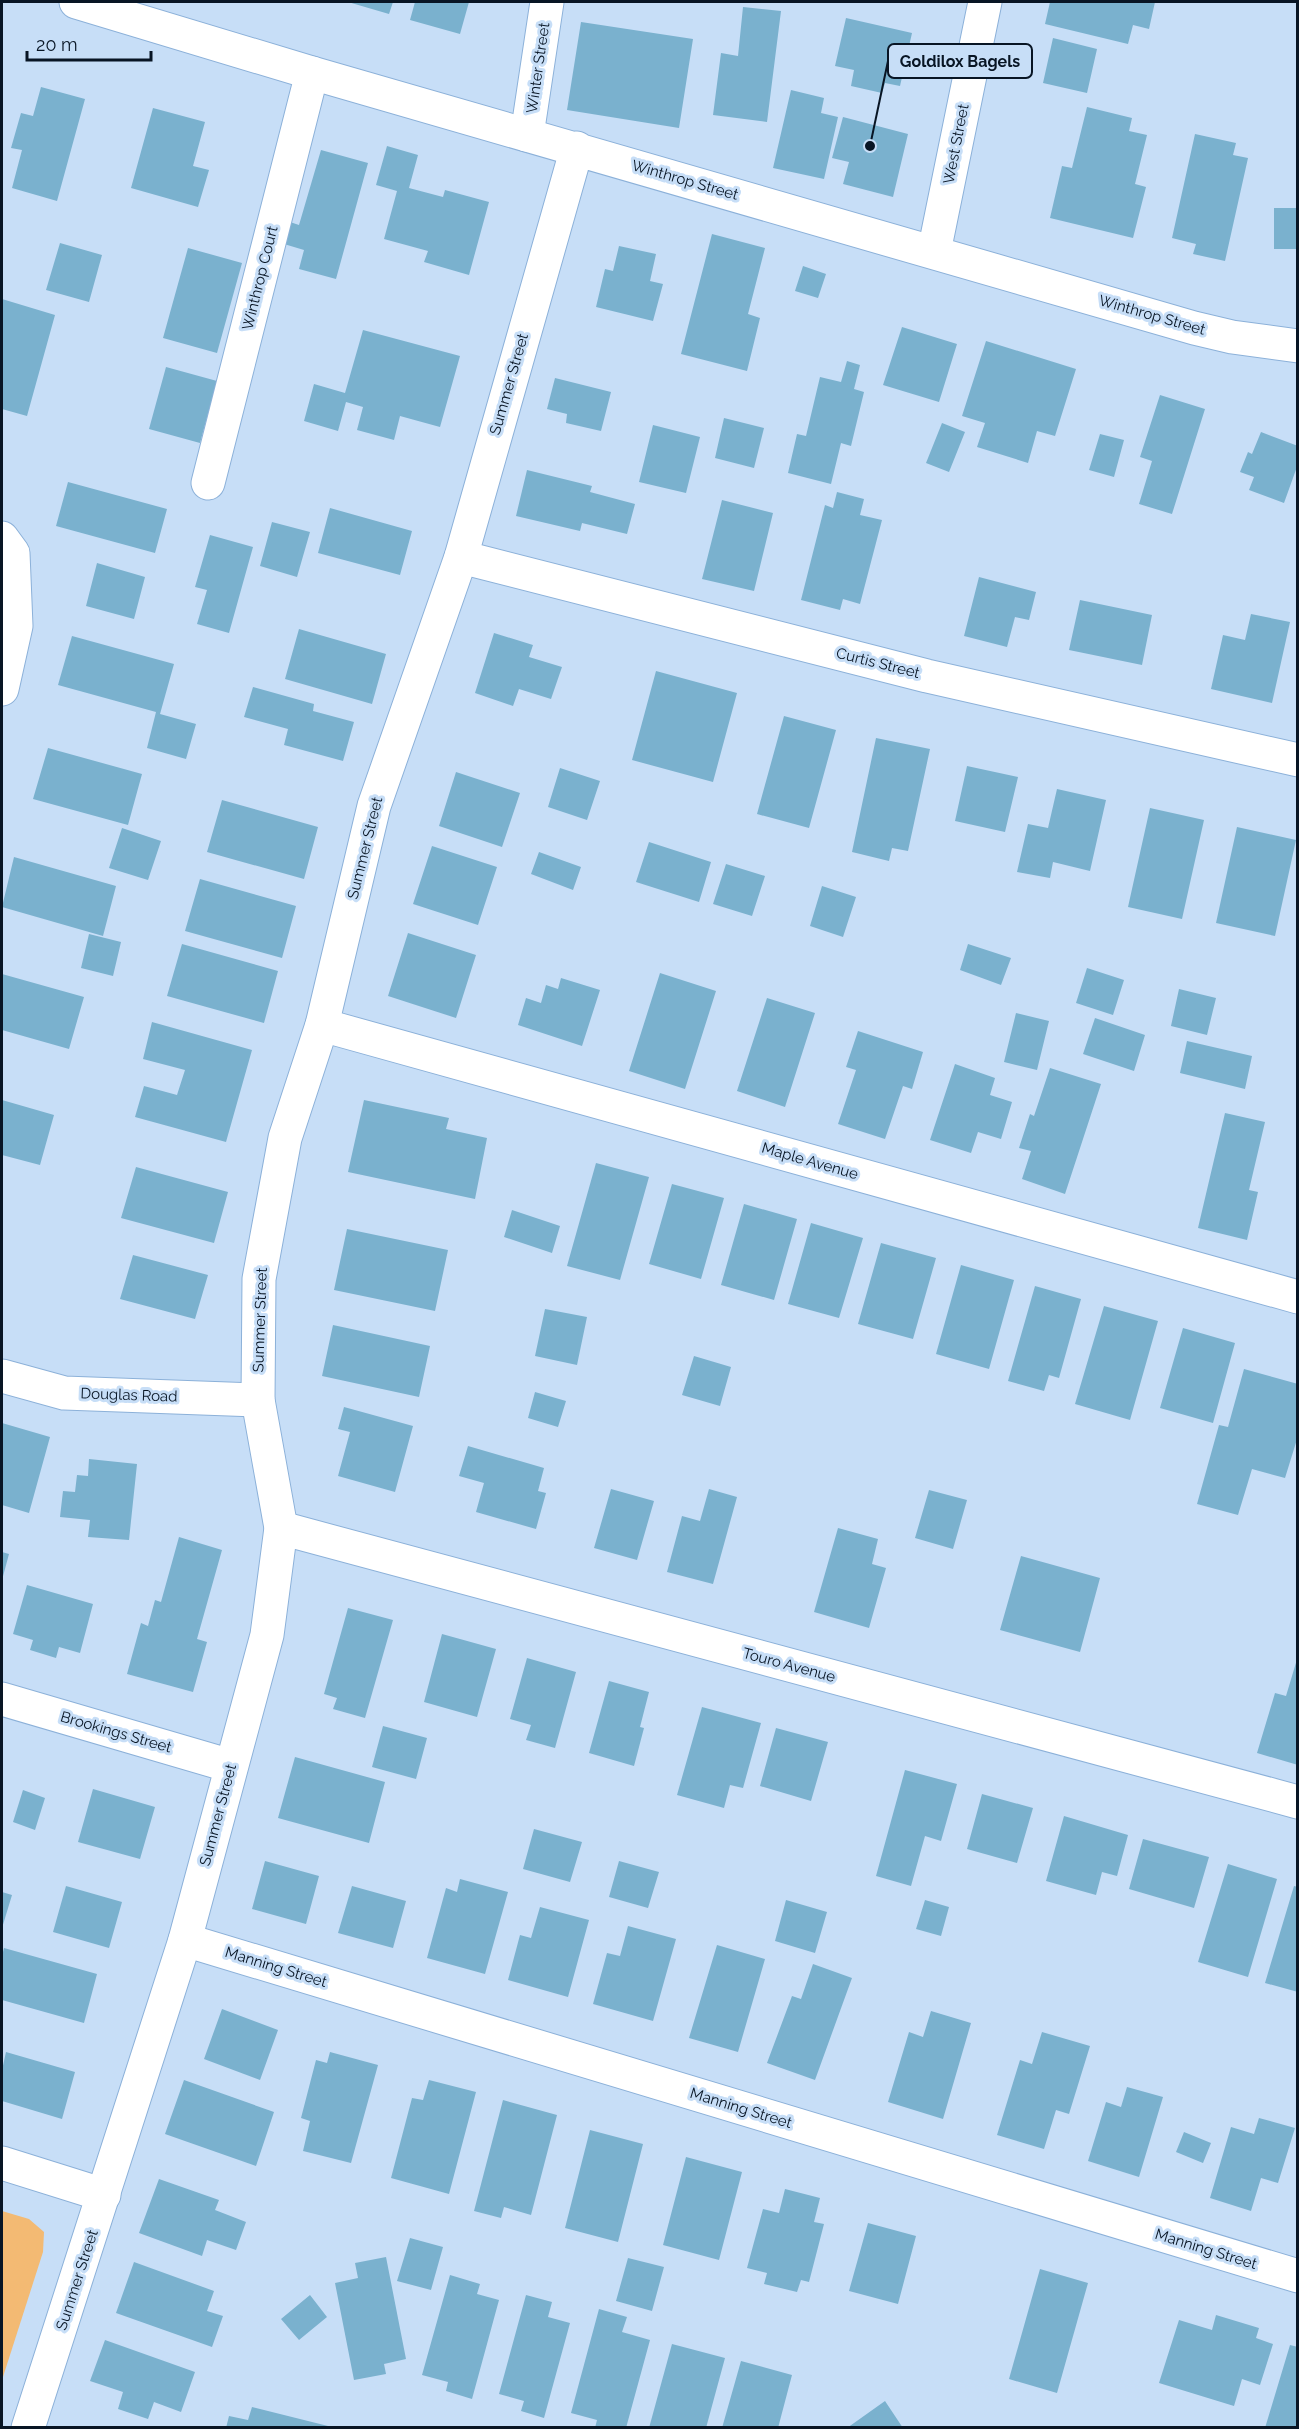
<svg xmlns="http://www.w3.org/2000/svg" width="1299" height="2429" viewBox="0 0 1299 2429" font-family="Raleway,sans-serif">
	<style>
		.green { fill: #f3ba73 }
		.building { fill: #7ab1ce }
		.lines { fill: none; stroke-linecap: round; stroke-linejoin: round }
		.street-casing { stroke: #8cb1d9; stroke-width: 35 }
		.secondary-casing { stroke: #8cb1d9; stroke-width: 35 }
		.street { stroke: #fff; stroke-width: 33 }
		.secondary { stroke: #fff; stroke-width: 33 }
		.labels { text-anchor: middle; stroke-width: 6; stroke-linejoin: round; paint-order: stroke }
		.street-label { font-size: 15px; fill: #081524; stroke: #c7def7 }
		.leader { fill: none; stroke: #081524; stroke-width: 2 }
		.callout-dot { fill: #081524; stroke: #c7def7; stroke-width: 2 }
		.callout { fill: #c7def7; stroke: #081524; stroke-width: 2 }
		.callout-label { font-size: 16px; text-anchor: middle; font-weight: bold; fill: #081524 }
	</style>
	<rect width="100%" height="100%" fill="#c7def7"/>
	<!-- green -->
	<path class="green" d="M2 2211 29 2219 44 2232 43 2252 2 2380Z"/>
	<!-- building -->
	<path class="building" d="M348 2H393L389 14Z
		M415 2H469L460 34 410 20Z
		M1050 2H1155L1149 29 1133 25 1128 44 1045 24Z
		M743 7 781 11 767 122 713 115 721 53 738 56Z
		M846 18 912 33 900 86 885 83 882 93 851 86 854 70 835 66Z
		M581 22 693 39 679 128 567 110Z
		M1053 38 1097 49 1087 93 1043 83Z
		M41 87 85 99 57 201 12 188 22 150 11 148 21 113 33 116Z
		M791 90 824 98 821 113 838 117 824 179 773 168Z
		M1087 107 1132 118 1129 131 1147 135 1135 184 1146 187 1133 238 1050 218 1062 166 1072 168Z
		M153 108 205 122 193 166 209 170 198 207 131 188Z
		M843 117 908 134 893 197 843 184 849 162 832 158Z
		M1195 134 1236 143 1233 155 1248 158 1225 261 1193 254 1196 244 1172 238Z
		M387 146 418 155 409 188 443 197 445 190 489 202 469 275 424 262 428 251 384 239 397 191 376 185Z
		M321 150 368 163 336 279 299 269 304 250 284 244 290 222 299 225Z
		M1274 208H1298V249H1274Z
		M712 234 765 248 748 314 760 318 747 371 681 354Z
		M60 243 102 255 89 302 46 290Z
		M619 246 656 254 650 281 663 284 653 321 596 307 605 269 613 271Z
		M188 248 242 263 217 353 163 338Z
		M803 266 826 274 818 298 795 291Z
		M2 299 55 315 27 416 2 409Z
		M902 327 957 344 939 402 883 385Z
		M363 330 460 356 440 427 400 416 394 440 357 430 363 407 346 402 338 431 304 421 314 384 345 393Z
		M986 341 1076 369 1055 436 1037 431 1028 463 977 447 985 423 962 416Z
		M847 361 860 365 854 389 864 392 851 446 841 443 831 484 788 473 797 434 806 436 820 377 841 382Z
		M166 367 217 381 200 443 149 429Z
		M555 378 611 392 601 431 566 423 567 414 547 409Z
		M1160 395 1205 409 1172 514 1139 504 1152 461 1140 457Z
		M724 418 764 428 754 468 715 458Z
		M942 423 965 432 949 472 926 463Z
		M653 425 700 437 686 493 639 482Z
		M1261 432 1298 446V464L1284 503 1249 490 1254 477 1240 472 1248 452 1252 454Z
		M1100 434 1124 440 1114 477 1089 470Z
		M527 470 592 486 590 492 635 504 627 534 582 523 580 531 516 516Z
		M68 482 167 509 155 553 56 526Z
		M837 492 864 499 860 515 882 520 860 604 843 599 840 610 801 600 825 505 833 508Z
		M722 500 773 513 754 591 702 579Z
		M330 508 412 531 400 575 318 553Z
		M272 522 310 532 297 577 260 566Z
		M210 535 253 547 229 633 197 624 207 590 195 587Z
		M97 563 145 577 134 619 86 606Z
		M979 577 1036 592 1029 620 1015 617 1007 647 964 636Z
		M1080 600 1152 615 1142 665 1069 650Z
		M1251 614 1290 622 1272 703 1211 689 1223 635 1245 640Z
		M299 629 386 654 372 704 285 679Z
		M494 633 533 645 529 657 562 667 551 699 519 689 513 706 475 693Z
		M72 636 174 664 160 714 196 724 186 759 147 748 156 712 58 685Z
		M656 671 737 693 713 782 632 760Z
		M253 687 314 704 313 711 354 722 343 761 284 745 288 729 244 717Z
		M784 716 836 730 809 828 757 814Z
		M876 738 930 749 908 851 892 848 889 861 852 852Z
		M48 748 142 774 128 825 33 799Z
		M967 766 1018 777 1005 832 955 821Z
		M560 768 600 781 587 820 548 807Z
		M456 772 520 793 502 847 439 826Z
		M1057 789 1106 800 1090 871 1053 862 1050 878 1017 872 1028 824 1048 828Z
		M222 800 318 827 304 879 207 852Z
		M1150 808 1204 820 1182 919 1128 907Z
		M1237 827 1296 840 1275 936 1216 923Z
		M122 828 161 841 148 880 109 868Z
		M649 842 711 862 699 902 636 882Z
		M432 846 497 867 478 925 413 904Z
		M539 852 581 867 573 890 531 874Z
		M14 857 116 886 103 936 2 907Z
		M726 864 765 876 752 916 713 904Z
		M200 879 296 906 282 958 185 931Z
		M822 886 856 897 843 937 810 926Z
		M408 933 476 955 456 1018 388 996Z
		M89 934 121 942 113 976 81 968Z
		M182 944 278 971 264 1023 167 996Z
		M968 944 1011 958 1001 985 960 970Z
		M1087 968 1124 980 1113 1015 1076 1003Z
		M660 973 716 991 685 1089 629 1071Z
		M2 974 84 997 69 1049 2 1030Z
		M561 978 600 990 582 1046 518 1025 526 998 541 1003 546 985 558 989Z
		M1179 989 1216 998 1207 1035 1171 1026Z
		M767 998 815 1013 785 1107 737 1091Z
		M1016 1013 1049 1021 1037 1070 1004 1062Z
		M1095 1018 1145 1035 1134 1071 1083 1054Z
		M152 1022 252 1050 226 1142 135 1117 144 1086 177 1095 185 1070 143 1059Z
		M858 1031 923 1052 912 1089 903 1086 885 1139 838 1124 856 1070 846 1067Z
		M1187 1041 1252 1056 1245 1089 1180 1073Z
		M955 1064 995 1078 990 1095 1012 1102 1001 1139 978 1132 971 1153 930 1140Z
		M1050 1068 1101 1084 1065 1194 1022 1179 1031 1151 1019 1148 1030 1114 1034 1116Z
		M2 1100 54 1115 40 1165 2 1155Z
		M364 1100 449 1118 446 1129 487 1138 475 1199 348 1172Z
		M1225 1113 1265 1122 1249 1190 1258 1192 1247 1240 1198 1228Z
		M596 1163 649 1177 620 1280 567 1266Z
		M136 1167 228 1192 214 1243 121 1218Z
		M672 1184 724 1198 701 1279 649 1264Z
		M744 1204 797 1219 774 1300 721 1285Z
		M512 1210 560 1226 552 1253 504 1237Z
		M811 1223 863 1238 839 1318 788 1304Z
		M347 1229 448 1250 435 1311 334 1290Z
		M881 1243 936 1258 913 1339 858 1324Z
		M133 1255 208 1275 195 1319 120 1299Z
		M961 1265 1014 1280 989 1369 936 1354Z
		M1035 1286 1081 1299 1059 1378 1049 1375 1044 1391 1008 1381Z
		M1104 1306 1158 1321 1130 1420 1075 1404Z
		M545 1309 587 1317 577 1365 535 1356Z
		M333 1325 430 1346 419 1397 322 1376Z
		M1183 1328 1235 1343 1213 1423 1160 1408Z
		M694 1356 731 1367 720 1406 682 1395Z
		M1244 1369 1298 1384V1436L1285 1478 1252 1469 1238 1515 1197 1504 1219 1425 1228 1427Z
		M535 1392 566 1401 558 1427 528 1418Z
		M344 1407 413 1426 395 1492 338 1476 350 1432 338 1429Z
		M2 1423 50 1437 29 1513 2 1505Z
		M468 1446 544 1468 538 1491 546 1493 536 1529 476 1512 484 1483 459 1476Z
		M89 1459 137 1464 129 1540 88 1537 90 1520 60 1517 63 1491 75 1492 77 1475 88 1476Z
		M611 1489 654 1501 637 1560 594 1548Z
		M709 1489 737 1497 713 1584 667 1572 682 1516 700 1521Z
		M929 1490 967 1500 953 1549 915 1538Z
		M838 1528 878 1539 872 1564 886 1568 869 1628 814 1612Z
		M179 1537 222 1550 197 1639 207 1642 193 1692 127 1674 141 1623 148 1626 155 1600 161 1602Z
		M2 1552 9 1554 2 1580Z
		M1021 1556 1100 1578 1080 1652 1000 1630Z
		M27 1585 93 1604 80 1653 59 1647 56 1658 30 1650 33 1640 13 1634Z
		M348 1608 393 1620 365 1718 333 1709 337 1698 324 1694Z
		M442 1634 496 1649 477 1717 424 1702Z
		M1298 1656V1765L1257 1753 1275 1693 1286 1696Z
		M527 1658 576 1672 555 1748 526 1740 531 1725 510 1719Z
		M609 1681 649 1692 640 1727 644 1728 634 1766 589 1753Z
		M702 1707 761 1723 743 1788 730 1785 724 1808 677 1795Z
		M383 1726 427 1738 416 1779 372 1767Z
		M776 1728 828 1742 811 1801 760 1786Z
		M295 1757 385 1782 369 1843 278 1818Z
		M905 1770 957 1784 941 1841 925 1836 911 1886 876 1876Z
		M93 1789 155 1807 140 1859 78 1842Z
		M23 1790 45 1798 35 1830 13 1822Z
		M982 1794 1033 1808 1017 1863 967 1849Z
		M1064 1816 1128 1835 1117 1876 1102 1872 1096 1895 1046 1881Z
		M534 1829 582 1842 570 1882 523 1869Z
		M1143 1839 1209 1857 1194 1908 1129 1889Z
		M265 1861 319 1876 306 1924 252 1909Z
		M619 1861 659 1872 648 1908 609 1897Z
		M1228 1864 1277 1879 1248 1977 1198 1962Z
		M460 1879 508 1892 485 1974 427 1958 446 1888 457 1892Z
		M66 1886 122 1902 109 1948 53 1932Z
		M352 1886 406 1901 393 1948 338 1933Z
		M1294 1886 1298 1887V1992L1265 1983Z
		M2 1892 12 1895 2 1928Z
		M786 1900 827 1912 815 1953 775 1941Z
		M925 1900 949 1907 941 1936 916 1929Z
		M540 1907 589 1920 568 1997 508 1980 520 1935 531 1938Z
		M628 1926 676 1939 653 2021 593 2004 607 1953 620 1956Z
		M717 1945 765 1959 738 2052 689 2038Z
		M4 1948 97 1974 84 2023 2 2000V1956Z
		M813 1964 852 1978 815 2080 767 2063 792 1996 801 1999Z
		M222 2009 278 2030 260 2080 204 2059Z
		M931 2011 971 2023 943 2119 888 2102 909 2032 923 2037Z
		M1042 2032 1090 2046 1069 2114 1056 2110 1044 2149 997 2135 1020 2060 1032 2064Z
		M6 2052 75 2072 62 2119 2 2101V2070Z
		M330 2052 378 2065 351 2163 303 2151 310 2121 301 2118 316 2060 327 2063Z
		M184 2080 274 2112 256 2166 165 2134Z
		M429 2080 476 2092 449 2194 391 2178 412 2098 423 2100Z
		M1127 2087 1163 2097 1139 2177 1088 2161 1106 2102 1121 2107Z
		M503 2100 557 2115 531 2215 504 2207 501 2218 474 2211Z
		M1259 2118 1295 2128 1278 2183 1261 2178 1251 2211 1210 2198 1231 2127 1254 2134Z
		M590 2130 643 2144 618 2242 565 2228Z
		M1184 2132 1211 2143 1203 2163 1176 2152Z
		M686 2157 742 2172 719 2260 663 2245Z
		M159 2179 219 2200 215 2210 246 2222 236 2250 207 2240 202 2256 139 2233Z
		M785 2189 820 2198 814 2222 824 2224 809 2282 801 2280 797 2292 764 2284 767 2273 747 2268 763 2209 779 2213Z
		M868 2223 916 2236 898 2304 849 2291Z
		M410 2238 443 2247 431 2290 397 2281Z
		M386 2257 406 2359 384 2364 386 2374 354 2380 335 2283 358 2278 355 2263Z
		M628 2258 664 2267 652 2311 616 2301Z
		M134 2262 214 2291 207 2311 223 2316 212 2347 116 2313Z
		M1040 2269 1088 2283 1057 2393 1009 2379Z
		M450 2275 480 2284 477 2294 499 2300 472 2399 446 2391 448 2382 422 2375Z
		M310 2295 327 2317 299 2340 281 2319Z
		M526 2295 552 2302 548 2317 570 2323 544 2418 521 2411 524 2401 499 2394Z
		M599 2309 627 2317 622 2332 650 2340 626 2428H595L597 2420 571 2413Z
		M1216 2315 1259 2328 1256 2338 1273 2344 1260 2385 1242 2379 1234 2406 1159 2383 1179 2320 1212 2330Z
		M105 2340 195 2372 181 2412 154 2402 148 2419 118 2409 123 2392 90 2381Z
		M672 2344 725 2358 706 2428H649Z
		M1290 2345 1298 2347V2428H1265Z
		M741 2361 792 2375 778 2428H722Z
		M885 2401 903 2428H847Z
		M252 2407 332 2427V2428H226L229 2416 248 2420Z"/>
	<g class="lines">
		<defs>
			<path id="street" d="M527 135 547 2
				M208 483 312 73
				M2 538 13 553 16 626 2 689
				M461 557 927 676 1298 760
				M322 1025 1298 1297
				M2 1376 64 1393 258 1400
				M281 1528 1298 1802
				M2 1699 231 1766
				M185 1940 1298 2276
				M2 2163 104 2195"/>
			<path id="secondary" d="M76 2 312 73 1194 328 1232 337 1298 346
				M934 252 985 2
				M28 2428 185 1940 267 1635 281 1528 258 1400 259 1279 285 1138 322 1025 374 806 461 557 577 148"/>
		</defs>
		<!-- street casing -->
		<use href="#street" class="street-casing"/>
		<!-- secondary casing -->
		<use href="#secondary" class="secondary-casing"/>
		<!-- street -->
		<use href="#street" class="street"/>
		<!-- secondary -->
		<use href="#secondary" class="secondary"/>
	</g>
	<g class="labels">
		<!-- street labels -->
		<g class="street-label">
			<text transform="translate(538 68) rotate(-82)" y="5">Winter Street</text>
			<text transform="translate(956 144) rotate(-79)" y="5">West Street</text>
			<text transform="translate(685 180) rotate(16)" y="5">Winthrop Street</text>
			<text transform="translate(260 278) rotate(-76)" y="5">Winthrop Court</text>
			<text transform="translate(1152 315) rotate(16)" y="5">Winthrop Street</text>
			<text transform="translate(509 384) rotate(-74)" y="5">Summer Street</text>
			<text transform="translate(878 663) rotate(14)" y="5">Curtis Street</text>
			<text transform="translate(365 848) rotate(-76)" y="5">Summer Street</text>
			<text transform="translate(810 1161) rotate(16)" y="5">Maple Avenue</text>
			<text transform="translate(260 1320) rotate(-88)" y="5">Summer Street</text>
			<text transform="translate(129 1395) rotate(2)" y="5">Douglas Road</text>
			<text transform="translate(789 1665) rotate(15)" y="5">Touro Avenue</text>
			<text transform="translate(116 1732) rotate(16)" y="5">Brookings Street</text>
			<text transform="translate(218 1815) rotate(-75)" y="5">Summer Street</text>
			<text transform="translate(276 1967) rotate(17)" y="5">Manning Street</text>
			<text transform="translate(741 2108) rotate(17)" y="5">Manning Street</text>
			<text transform="translate(1206 2249) rotate(17)" y="5">Manning Street</text>
			<text transform="translate(77 2280) rotate(-72)" y="5">Summer Street</text>
		</g>
	</g>
	<!-- callouts -->
	<path class="leader" d="M870 146L888 61"/>
	<circle class="callout-dot" cx="870" cy="146" r="6"/>
	<rect class="callout" x="888" y="44" width="144" height="34" rx="6"/>
	<g class="callout-label">
		<text x="960" y="67">Goldilox Bagels</text>
	</g>
	<!-- border -->
	<rect width="1299" height="2429" fill="none" stroke="#081524" stroke-width="6"/>
	<!-- scale -->
	<path d="M27 51v9h124v-9" fill="none" stroke="#081524" stroke-width="3"/>
	<text x="36" y="51" font-size="18" fill="#081524" stroke="#c7def7" stroke-width="4.5" paint-order="stroke">20 m</text>
</svg>
